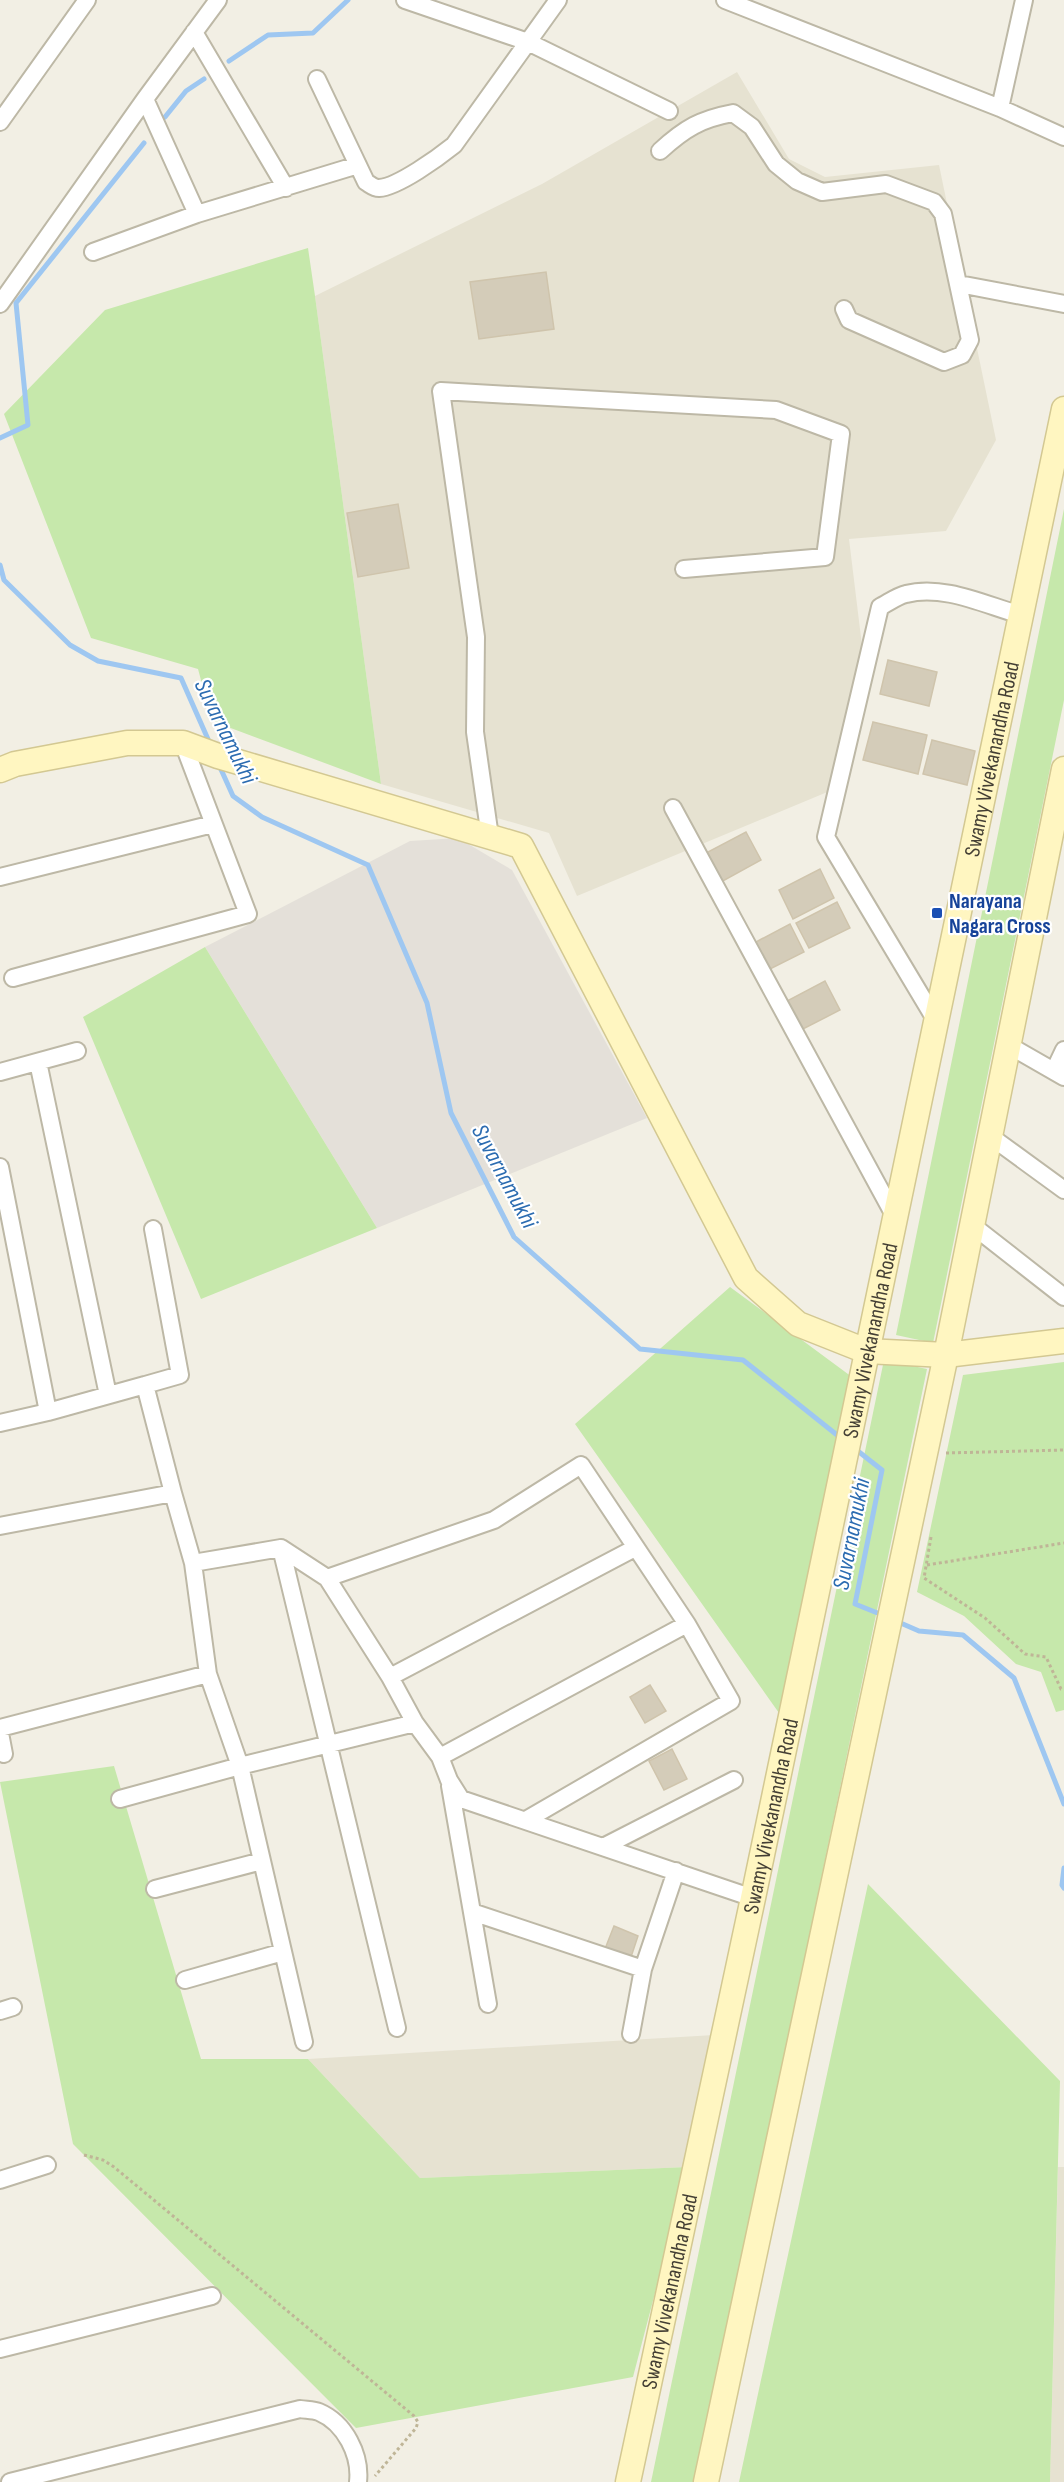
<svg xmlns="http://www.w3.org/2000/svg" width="1064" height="2482" viewBox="0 0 1064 2482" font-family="'Sofia Sans Condensed',sans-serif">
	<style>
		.residential { fill: #e6e2d1 }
		.industrial { fill: #e4e0d9 }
		.green { fill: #c6e8ab }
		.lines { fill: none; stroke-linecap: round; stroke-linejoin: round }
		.stream { stroke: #9ec7f1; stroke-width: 5 }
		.building { fill: #d4ccb9; stroke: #cfc4ac; stroke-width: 1.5 }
		.street-casing { stroke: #bdb8a6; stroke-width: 20 }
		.secondary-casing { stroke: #d3c892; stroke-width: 27 }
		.path { stroke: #bfb597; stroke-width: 3; stroke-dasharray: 3 3; stroke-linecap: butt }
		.street { stroke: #fff; stroke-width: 16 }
		.secondary { stroke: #fff6c1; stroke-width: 24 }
		.transit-dot { fill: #1a4fb4; stroke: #fff; stroke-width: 2 }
		.labels { text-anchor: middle; stroke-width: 4.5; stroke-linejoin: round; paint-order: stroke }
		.street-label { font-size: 22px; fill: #443f34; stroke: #fff }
		.transit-label { font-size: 22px; font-weight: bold; fill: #164399; stroke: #fff; text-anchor: start }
		.water-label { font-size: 24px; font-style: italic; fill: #2c6cb1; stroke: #fff }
	</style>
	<rect width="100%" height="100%" fill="#f2efe4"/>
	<!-- residential -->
	<path class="residential" d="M737 72 789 159 825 177 939 165 996 440 946 531 849 539 864 662 837 788 577 896 549 833 381 784 315 296 542 184Z
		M714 2035 688 2167 420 2178 308 2059Z
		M1058 2167H1064V2482H1050Z"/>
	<!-- industrial -->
	<path class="industrial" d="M458 838 512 870 647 1118 377 1228 205 947 410 841Z"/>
	<!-- green -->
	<path class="green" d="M308 248 315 296 381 784 212 721 198 669 91 638 4 414 105 310Z
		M1064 509V700L933 1343 896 1335Z
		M205 947 377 1228 201 1299 83 1017Z
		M730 1287 852 1377 779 1713 575 1424Z
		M884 1360 927 1369 696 2482H651Z
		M1064 1362V1710L1056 1712 1041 1672 1016 1664 964 1616 917 1592 963 1375Z
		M114 1766 201 2059H308L420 2178 688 2167 633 2377 356 2428 73 2144 0 1782Z
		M868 1884 1060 2081 1050 2482H739Z"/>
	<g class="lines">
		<!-- stream -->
		<path class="stream" d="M229 61 268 35 313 33 348 0
			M165 117 186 91 204 79
			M0 438 28 425 16 303 144 143
			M0 565 4 580 70 645 98 661 181 678 211 746
			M219 765 233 796 262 817 368 865 427 1003 451 1113 514 1237 640 1349 743 1360 842 1439
			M854 1448 882 1470 855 1604 885 1616
			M896 1621 919 1631 963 1635 1014 1678 1064 1804
			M1064 1868 1062 1885 1064 1888"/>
	</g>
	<!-- building -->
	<path class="building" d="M546 272 554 329 479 339 470 282Z
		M398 504 409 568 358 577 347 513Z
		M888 660 937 672 929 706 880 694Z
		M873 722 927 735 918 774 863 760Z
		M932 740 975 751 967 785 923 774Z
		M746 832 761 860 721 882 706 853Z
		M820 869 834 898 793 919 779 890Z
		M837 902 850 928 809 948 796 923Z
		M790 924 804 952 768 970 754 943Z
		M825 981 840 1010 801 1030 787 1001Z
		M650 1685 666 1711 645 1723 630 1697Z
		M672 1749 687 1779 664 1790 649 1761Z
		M614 1926 638 1936 629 1963 603 1954Z"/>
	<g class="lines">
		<defs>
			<path id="street" d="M405 0 528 42 669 111
				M725 0 1000 108 1064 137
				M194 32 286 188
				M317 79 366 182C371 185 374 188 379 188 398 187 439 157 454 145L558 0
				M145 99 197 214 358 165
				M1000 108 1024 0
				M0 122 87 0
				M660 151C685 128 701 119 733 113L752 127 776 164 797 181 822 192 886 184 934 202 943 214 970 340 962 355 944 362 849 320 844 309
				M93 252 197 214
				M959 284 1064 304
				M0 304 145 99 218 0
				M673 808 894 1215
				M490 837 475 732 476 637 441 391 776 410 841 434 825 557 684 569
				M0 877 213 824
				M13 978 248 914 183 743
				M935 1019 826 837 880 607C888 603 897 596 906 594 943 584 985 605 1021 615
				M1008 1045 1064 1077
				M38 1062 108 1395
				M1054 1071 1064 1050
				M0 1072 77 1051
				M990 1136 1064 1190
				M0 1167 48 1412
				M972 1225 1064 1297
				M145 1385 180 1375 153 1229
				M0 1423 48 1412 145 1385 173 1493
				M0 1526 173 1493 193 1563
				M281 1548 397 2028
				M327 1578 494 1520 581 1465 687 1624 731 1701 526 1820
				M390 1677 635 1548
				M0 1728 208 1674
				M0 1733 4 1754
				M440 1757 687 1624
				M450 1786 488 2004
				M120 1799 240 1766 415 1723
				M603 1847 734 1780
				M155 1889 262 1861
				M472 1912 643 1969 676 1871
				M185 1980 283 1952
				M0 2011 13 2007
				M631 2034 643 1969
				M304 2042 240 1766 208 1674 193 1563 281 1548 327 1578 390 1677 415 1723 440 1757 449 1780 461 1799 753 1898
				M0 2180 47 2165
				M0 2349 212 2296
				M10 2482 300 2409C306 2410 314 2410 319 2412 345 2423 361 2455 358 2482"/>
			<g id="secondary">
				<path d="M0 770 15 764 127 743H183L218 756 521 846 746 1278 798 1324 866 1351 946 1355 1064 1341"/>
				<path id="s1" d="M628 2482 753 1898 1064 409"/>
				<path d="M706 2482 946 1355 1064 769"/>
			</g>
		</defs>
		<!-- street casing -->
		<use href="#street" class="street-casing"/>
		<!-- secondary casing -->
		<use href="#secondary" class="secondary-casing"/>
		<!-- path -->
		<path class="path" d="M946 1453 1064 1450
			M931 1537 924 1578 985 1618 1025 1654 1046 1657 1061 1689H1064
			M927 1565 1064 1543
			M84 2155 103 2160 114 2167 414 2416 418 2422 416 2428 375 2476"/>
		<!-- street -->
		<use href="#street" class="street"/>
		<!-- secondary -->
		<use href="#secondary" class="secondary"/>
	</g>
	<!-- markers -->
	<rect class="transit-dot" x="931" y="907" width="12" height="12" rx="3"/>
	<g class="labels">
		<!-- street labels -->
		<g class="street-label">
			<text dy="8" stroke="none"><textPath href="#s1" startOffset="1761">Swamy Vivekanandha Road</textPath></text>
			<text dy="8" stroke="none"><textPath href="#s1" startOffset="1167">Swamy Vivekanandha Road</textPath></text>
			<text dy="8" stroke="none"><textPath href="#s1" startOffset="681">Swamy Vivekanandha Road</textPath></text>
			<text dy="8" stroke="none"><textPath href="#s1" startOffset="195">Swamy Vivekanandha Road</textPath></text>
		</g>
		<!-- transit labels -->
		<g class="transit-label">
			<text x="949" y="908">Narayana<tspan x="949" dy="25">Nagara Cross</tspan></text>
		</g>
		<!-- water labels -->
		<g class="water-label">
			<text transform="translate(226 731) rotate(64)" y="8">Suvarnamukhi</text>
			<text transform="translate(505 1176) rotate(62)" y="8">Suvarnamukhi</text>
			<text transform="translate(851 1534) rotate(-79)" y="8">Suvarnamukhi</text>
		</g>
	</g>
</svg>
